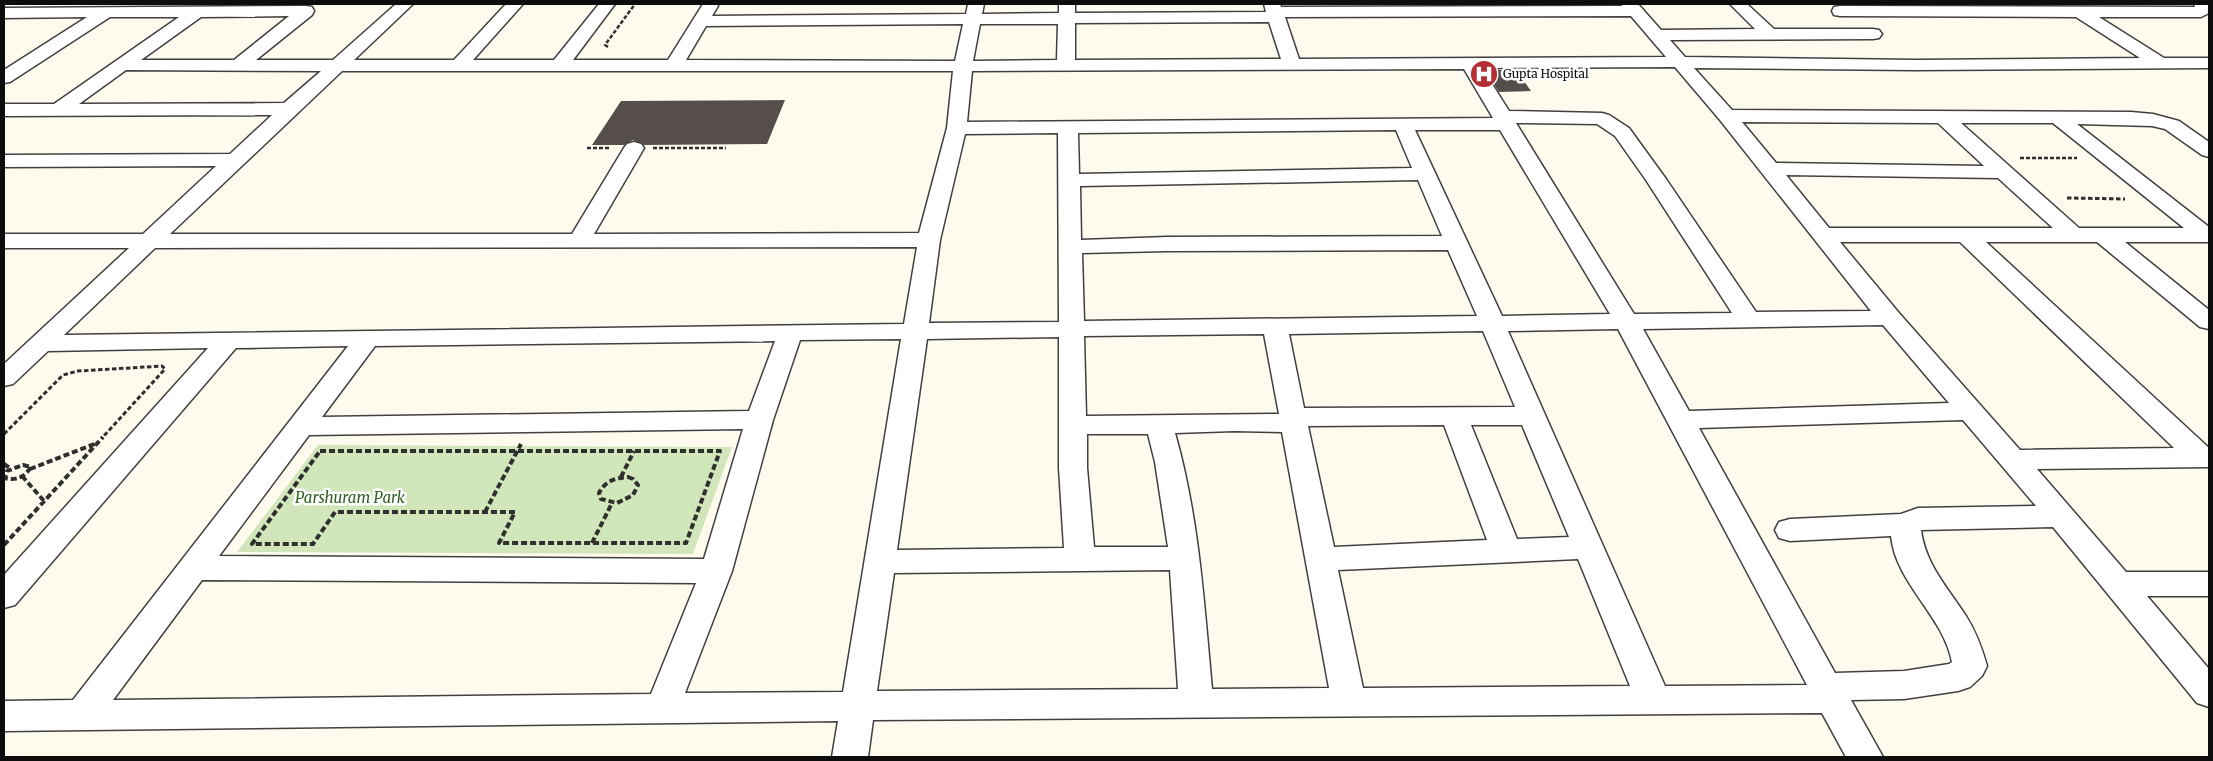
<svg xmlns="http://www.w3.org/2000/svg" width="2213" height="761" viewBox="0 0 2213 761" font-family="Merriweather,serif">
	<style>
		.green { fill: #d1e6ba }
		.building { fill: #554e4a }
		.lines { fill: none; stroke-linecap: round; stroke-linejoin: round }
		.minor-casing { stroke: #404040; stroke-width: 3 }
		.path-far2 { stroke: #2f2f2f; stroke-width: 2.5; stroke-dasharray: 4 2; stroke-linecap: butt }
		.path-far1 { stroke: #2f2f2f; stroke-width: 3; stroke-dasharray: 4.5 2.5; stroke-linecap: butt }
		.path { stroke: #2f2f2f; stroke-width: 4; stroke-dasharray: 6 3; stroke-linecap: butt }
		.minor { fill: #fff; fill-rule: evenodd }
		.labels { text-anchor: middle; stroke-width: 5; stroke-linejoin: round; paint-order: stroke }
		.far-poi-label { font-size: 12px; fill: #0d0d0d; stroke: #fff; text-anchor: start }
		.park-label { font-size: 15px; font-style: italic; fill: #2f6121; stroke: #fff }
	</style>
	<rect width="100%" height="100%" fill="#fefbee"/>
	<!-- green -->
	<path class="green" d="M318 445 732 447 693 554 237 552Z"/>
	<!-- building -->
	<path class="building" d="M1485 70H1516L1531 91 1499 92Z
		M785 100 767 144 644 145 633 140 624 145H592L621 101Z"/>
	<g class="lines">
		<defs>
			<path id="minor" d="M396 4H413L354 60H454L506 4H523L473 60H554L599 4H615L573 60H668L703 4H717L718 6 712 16 966 14 968 4H984L982 14 1059 13V4H1075V13L1266 12 1264 4H1280L1281 7 1622 6 1621 4H1638L1661 30 1755 29 1730 4H1747L1774 29H1873L1879 30 1882 34 1879 38 1873 39 1670 40 1685 57 1916 60 2140 58 2076 17 1840 16 1834 15 1832 11 1834 7 1840 6 2195 7 2194 4H2209V13L2201 17H2099L2164 58H2209V68L1916 70 1694 68 1732 110 2131 112 2153 114 2179 121 2209 142V157L2202 155 2165 129 2152 126 2077 124 2209 227V242H2125L2209 310V329L2200 327 2097 242H1986L2209 448V467L2037 469 2126 572H2209V596H2147L2209 669V707L2197 703 2053 527 1921 530C1925 564 1948 588 1966 616 1976 632 1982 648 1987 666L1982 676 1970 687 1958 691 1904 699 1851 700 1883 757H1846L1822 713 873 720 868 757H832L838 721 4 731V701L73 700 348 346 236 348 15 605 4 608V575L208 348 48 351 13 384 4 386V364L129 248H4V234H143L216 166 4 167V155L230 154 272 115 4 116V104H54L179 17H110L10 82 4 83V70L87 17 4 18V8L306 6 312 7 314 11 312 15 256 60H333ZM289 16 234 60H141L201 17ZM1631 16 1666 57 1299 59 1285 17ZM1269 22 1281 59 1075 60V23ZM963 24 955 61 686 60 706 26ZM980 24H1058L1057 60 973 61ZM1675 67 1720 120 1871 311 1756 312 1666 179 1629 128 1609 115 1602 113 1509 111 1482 68ZM1464 69 1493 118 967 122 972 71ZM126 70 321 71 284 103 79 104ZM342 71H953L947 128 919 233 594 234 644 148 641 144 634 142 627 144 624 148 572 234H170ZM1742 122 1938 123 1984 166 1776 163ZM1516 123 1597 124 1615 136 1646 180 1732 313 1634 314ZM1961 123H2053L2184 228H2079ZM1396 130 1412 168 1079 174 1078 133ZM1415 130H1500L1610 314 1502 316ZM1058 133 1059 322 929 323 940 240 965 134ZM1786 175 1998 178 2053 228H1829ZM1418 180 1442 236 1167 237 1081 240 1080 186ZM1840 242H1960L2174 448 2020 450 1899 313ZM917 247 904 324 64 335 155 248ZM1448 250 1477 316 1084 321 1082 253 1167 251ZM1883 325 1949 403 1689 411 1643 329ZM1618 329 1807 685 1665 686 1508 331ZM1483 331 1515 407 1304 408 1289 334ZM1264 334 1279 414 1086 416 1084 336ZM1059 337V468L1064 548 897 550 927 339ZM901 339 843 692 685 693 732 571 773 420 800 340ZM775 341 749 411 322 417 375 346ZM1963 420 2036 506 1918 508 1901 514 1790 519 1779 522 1775 530 1779 538 1790 541 1891 536C1896 584 1943 615 1952 662L1949 664 1904 671 1835 673 1699 428ZM1444 425 1487 540 1334 547 1308 426ZM1471 425H1522L1569 537 1517 539ZM743 429 704 559 219 556 309 435ZM1234 431 1282 432 1329 688 1212 689C1204 603 1199 517 1175 433ZM1087 434H1148L1155 462 1168 547H1094L1087 468ZM1578 559 1630 686 1363 688 1338 570ZM1170 570 1178 689 877 691 894 573ZM202 580 696 583 651 694 113 700Z"/>
		</defs>
		<!-- minor casing -->
		<use href="#minor" class="minor-casing"/>
		<!-- path-far2 -->
		<path class="path-far2" d="M608 47 605 45 635 4
			M587 148H609
			M653 148H726
			M2020 158H2077"/>
		<!-- path-far1 -->
		<path class="path-far1" d="M2067 198 2125 199
			M4 434 63 375 78 371 162 366 165 369 102 438"/>
		<!-- path -->
		<path class="path" d="M320 451H720L686 543H499L515 512H335L313 544H252Z
			M4 464 11 469
			M23 465 31 467C25 477 16 481 5 478L7 471Z
			M30 469 97 443
			M22 476 44 501
			M621 477 634 451
			M628 477 633 479 638 485 633 495 617 503 601 499 599 493C605 481 615 478 628 477Z
			M485 512 521 444
			M592 543 612 503
			M4 545 103 437"/>
		<!-- minor -->
		<use href="#minor" class="minor"/>
	</g>
	<!-- icons -->
	<defs>
		<symbol id="hospital-disc" viewBox="-11 -11 22 22"><circle r="9.5" fill="#b52d35" stroke="#fff"/><path d="M-5-5h3v3.5h4V-5h3V5h-3V1.5h-4V5h-3Z" fill="#fff"/></symbol>
	</defs>
	<g fill-rule="evenodd">
		<use href="#hospital-disc" x="1468" y="58" width="32" height="32"/>
	</g>
	<g class="labels">
		<!-- far-poi labels -->
		<g class="far-poi-label">
			<text x="1503" y="78">Gupta Hospital</text>
		</g>
		<!-- park labels -->
		<g class="park-label">
			<text x="350" y="503">Parshuram Park</text>
		</g>
	</g>
	<!-- border -->
	<rect width="2213" height="761" fill="none" stroke="#0d0d0d" stroke-width="10"/>
</svg>
